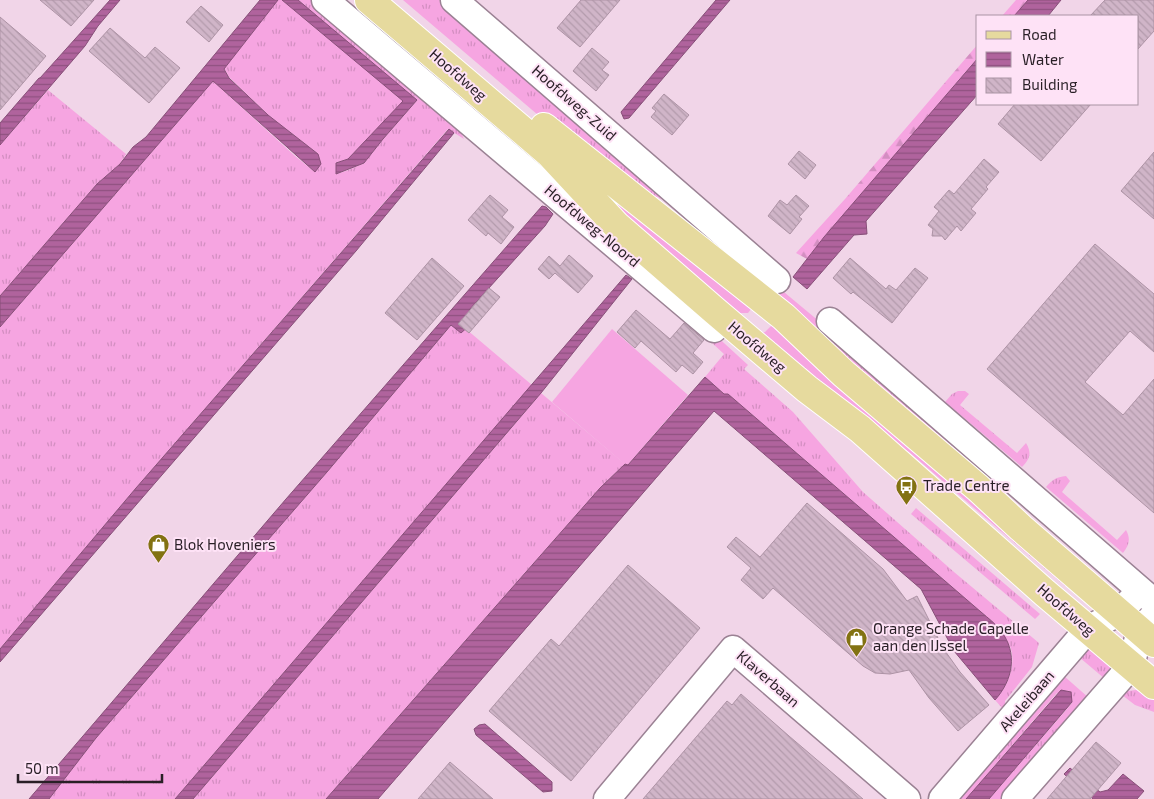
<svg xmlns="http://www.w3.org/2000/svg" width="1154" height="799" viewBox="0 0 1154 799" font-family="'Exo 2',sans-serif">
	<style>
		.grass { fill: url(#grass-tufts) }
		.forest { fill: url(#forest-firs) }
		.garden { fill: #f6a5e1 }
		.water { fill: url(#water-rules); stroke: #884f79 }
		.building { fill: url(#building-back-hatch); stroke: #ad93a5 }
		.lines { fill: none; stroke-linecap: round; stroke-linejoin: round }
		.minor-casing { stroke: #9b8294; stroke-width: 29 }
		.major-casing { stroke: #fff; stroke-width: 30 }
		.minor { stroke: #fff; stroke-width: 26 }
		.major { stroke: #e6da9e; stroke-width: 28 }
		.labels { text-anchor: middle; stroke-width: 4; stroke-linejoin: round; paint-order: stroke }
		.street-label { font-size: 15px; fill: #291f26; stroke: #fee2f6 }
		.poi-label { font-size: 15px; fill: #291f26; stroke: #fee2f6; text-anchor: start }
	</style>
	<defs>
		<pattern id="grass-tufts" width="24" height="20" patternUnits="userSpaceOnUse" patternTransform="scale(1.25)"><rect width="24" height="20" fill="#f6a5e1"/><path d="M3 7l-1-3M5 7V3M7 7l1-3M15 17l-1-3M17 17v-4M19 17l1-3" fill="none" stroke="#d38ec1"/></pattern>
		<pattern id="forest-firs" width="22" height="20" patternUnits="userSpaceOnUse" patternTransform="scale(1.25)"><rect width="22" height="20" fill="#f6a5e1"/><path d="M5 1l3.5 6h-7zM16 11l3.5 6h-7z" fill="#d38ec1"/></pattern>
		<pattern id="water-rules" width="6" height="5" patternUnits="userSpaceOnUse" patternTransform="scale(1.25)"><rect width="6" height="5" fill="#b0639d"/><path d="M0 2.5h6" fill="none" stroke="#8f5180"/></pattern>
		<pattern id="building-back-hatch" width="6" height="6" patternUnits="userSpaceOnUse" patternTransform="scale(1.25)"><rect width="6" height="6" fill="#d0b5c8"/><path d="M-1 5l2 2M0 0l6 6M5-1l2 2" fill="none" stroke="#b39bac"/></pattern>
	</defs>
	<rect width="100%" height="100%" fill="#f1d5e8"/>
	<!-- grass -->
	<path class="grass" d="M278 0H282L404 101 348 159 336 163V174L346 171 364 163 383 139 417 100 298 0H314L455 120 464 139 448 129 136 488 0 649V327L213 81 295 156 315 172 318 154 268 115 229 77 224 68Z
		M387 0 752 308 748 313H740L637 227Z
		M403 0H441L662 189 663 196 660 199 658 197H651L551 126Z
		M48 90 126 154 120 164 97 184 0 296V145Z
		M737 253 826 327 977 463 970 472 787 314Z
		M773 324 1069 582 1065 586 909 452 871 430 759 334 765 332Z
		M451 325 466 329 532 385 175 799H49L96 738 327 472Z
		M712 332 748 365 744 369 793 412 863 492 954 572 1039 643 1032 667 1005 701V706L1003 709 995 700C1007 687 1016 667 1011 649 1009 641 988 619 981 612L728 394H724L705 377 724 354 711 342 714 339Z
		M958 391H965L969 394 960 405 1017 453 1026 443C1032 453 1030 459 1022 467L945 402 952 394Z
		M541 393 625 464 600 488 326 799H193Z
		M1066 476 1070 481 1062 492 1117 540 1126 530C1131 539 1129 545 1123 553L1046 487C1052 480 1056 477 1066 476Z
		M916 508 1040 614 1035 619 911 514Z
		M1090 645 1116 667 1105 679 1079 657Z
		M1064 676 1089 698 1002 799H989L1072 703 1057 693 966 799H951Z
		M1136 690 1148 695 1154 700V712L1135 705 1122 695V693L1128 691Z"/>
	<!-- forest -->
	<path class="forest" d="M1016 0H1028L1014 16H1002Z
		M978 44V58L807 259 796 253 845 199Z"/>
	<!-- garden -->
	<path class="garden" d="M612 329 688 395 627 466 552 402Z"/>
	<!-- water -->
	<path class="water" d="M110 0H120L98 26 85 46 0 145V123L39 78H40Z
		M260 0H278L224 69 229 78 268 115 318 154 321 164 315 172 213 81 0 327V296L97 184 120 164 133 147 146 137Z
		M282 0H298L417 100 383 139 364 163 336 174V163L348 159 403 101Z
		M716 0H730L629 118 624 119 621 112Z
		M1028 0H1061L1048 16H1014Z
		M978 58V94L866 221 867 234 854 235 807 289 793 277 824 237Z
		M449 129 454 133 356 251 0 662V649L136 488Z
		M542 206 546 207 553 214 545 226 469 310 479 321 470 325 461 333 451 325 327 472 96 738 49 799H29L286 499Z
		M626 275 632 279 541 393 193 799H175Z
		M705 377 724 394H728L981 612C988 618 996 624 1001 631 1018 653 1013 680 995 700L954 651 921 589 714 411 378 799H326L600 488 625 464 628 465Z
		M1061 690 1071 692 1072 702 989 799H966Z
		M485 724 552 782V791L543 792 476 735 474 729 479 725Z
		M1070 768 1100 792 1108 790 1123 774 1144 791 1137 799H1093L1064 774Z"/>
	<!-- building -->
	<path class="building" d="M40 0H94L71 26Z
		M581 0H620L580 47 557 28Z
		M1105 0H1154V31L1138 49V16H1090Z
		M201 6 223 25 209 42 186 22Z
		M0 17 46 56 0 110Z
		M110 28 145 58 155 47 180 68 149 103 89 51Z
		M592 48 609 62 602 70 609 75 596 91 573 71Z
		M664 94 689 115 672 135 651 117 656 111 652 108Z
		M1015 104H1091L1041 161 998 124Z
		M799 151 816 165 805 179 788 164Z
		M1154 152V219L1121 191Z
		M984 159 999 172 986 187 988 189 971 209 976 213 961 231 957 226 945 240 942 236H932L933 229 928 225 939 211 934 207 949 190 954 194Z
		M490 195 508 210 502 217 514 227 501 244 488 233 486 236 468 220Z
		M796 195 809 206 799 217 802 219 790 234 768 216 780 200 787 205Z
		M1095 244 1154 294V352L1130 331 1085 382 1123 415 1154 379V513L987 369Z
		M569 255 593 276 578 293 555 273 549 279 538 269 549 256 560 266Z
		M432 258 464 286 417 340 385 313Z
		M850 258 886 289 889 285 896 290 915 268 928 278 892 323 853 292 851 294 833 278Z
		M489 288 500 297 469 333 458 324Z
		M636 310 670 339 684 323 704 340 693 353 703 362 693 374 682 365 676 372 641 341 635 348 617 332Z
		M807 503 883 569 907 601 917 596 943 648 960 672 989 705 958 731 929 698 909 670 890 674 875 673 863 666 773 588 763 599 741 580 751 568 727 547 736 537 760 557Z
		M628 565 700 628 571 781 489 711 551 639 559 646Z
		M741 694 789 736 863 799H643L727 701 732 705Z
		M1096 742 1121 763 1090 799H1047Z
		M450 762 493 799H418Z"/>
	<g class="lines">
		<defs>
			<path id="minor" d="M325 0 714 329
				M454 0 777 280
				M830 321 1154 602
				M607 799 733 649 907 799
				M942 799 1088 629 1120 612 1133 598
				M1015 799 1131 666 1140 630 1154 615"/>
			<path id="major" d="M369 0 549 153 616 225 715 311 807 389 860 429 1045 593 1154 685
				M544 127 784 317 844 374 978 488 1021 528 1154 643"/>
		</defs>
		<!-- minor casing -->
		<use href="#minor" class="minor-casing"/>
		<!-- major casing -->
		<use href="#major" class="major-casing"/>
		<!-- minor -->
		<use href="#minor" class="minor"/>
		<!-- major -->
		<use href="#major" class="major"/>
	</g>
	<!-- icons -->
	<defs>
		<symbol id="bus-pin" viewBox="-11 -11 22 30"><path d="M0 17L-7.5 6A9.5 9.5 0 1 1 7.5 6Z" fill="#827212" stroke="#fee2f6"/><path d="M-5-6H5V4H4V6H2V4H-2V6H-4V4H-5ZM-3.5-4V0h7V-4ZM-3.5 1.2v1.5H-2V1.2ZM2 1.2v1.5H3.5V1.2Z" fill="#fff"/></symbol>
		<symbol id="shop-pin" viewBox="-11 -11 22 30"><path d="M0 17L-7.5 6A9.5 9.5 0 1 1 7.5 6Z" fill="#827212" stroke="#fee2f6"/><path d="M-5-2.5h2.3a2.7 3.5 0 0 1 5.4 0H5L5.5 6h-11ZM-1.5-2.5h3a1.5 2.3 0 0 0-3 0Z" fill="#fff"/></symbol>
	</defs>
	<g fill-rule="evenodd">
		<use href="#bus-pin" x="894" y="474" width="25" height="34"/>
		<use href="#shop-pin" x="146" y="532" width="25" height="34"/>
		<use href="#shop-pin" x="844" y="626" width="25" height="34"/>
	</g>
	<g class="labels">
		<!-- street labels -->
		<g class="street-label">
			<text transform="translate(458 75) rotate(41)" y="5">Hoofdweg</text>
			<text transform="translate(574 103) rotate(41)" y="5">Hoofdweg-Zuid</text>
			<text transform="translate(592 226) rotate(40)" y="5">Hoofdweg-Noord</text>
			<text transform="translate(757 347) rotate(40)" y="5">Hoofdweg</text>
			<text transform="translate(1066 610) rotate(41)" y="5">Hoofdweg</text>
			<text transform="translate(768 679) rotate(41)" y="5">Klaverbaan</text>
			<text transform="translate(1027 701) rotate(-49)" y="5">Akeleibaan</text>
		</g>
		<!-- poi labels -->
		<g class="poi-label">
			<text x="923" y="491">Trade Centre</text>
			<text x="174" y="550">Blok Hoveniers</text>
			<text x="873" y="634">Orange Schade Capelle<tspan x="873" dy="17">aan den IJssel</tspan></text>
		</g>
	</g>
	<!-- legend -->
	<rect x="976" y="15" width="162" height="90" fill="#fee2f6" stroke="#a994a3"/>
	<rect x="986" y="31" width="25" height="8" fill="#e6da9e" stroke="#a994a3"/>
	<text x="1022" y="40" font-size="15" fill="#291f26">Road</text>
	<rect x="986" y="52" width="25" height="15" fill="url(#water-rules)" stroke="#a994a3"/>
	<text x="1022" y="65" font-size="15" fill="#291f26">Water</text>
	<rect x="986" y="78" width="25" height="15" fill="url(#building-back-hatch)" stroke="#a994a3"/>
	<text x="1022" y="90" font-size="15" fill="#291f26">Building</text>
	<!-- scale -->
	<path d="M18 774v8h144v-8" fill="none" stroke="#291f26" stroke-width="2.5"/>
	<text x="25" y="774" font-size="15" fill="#291f26" stroke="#fee2f6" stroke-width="4" paint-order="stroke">50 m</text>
</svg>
